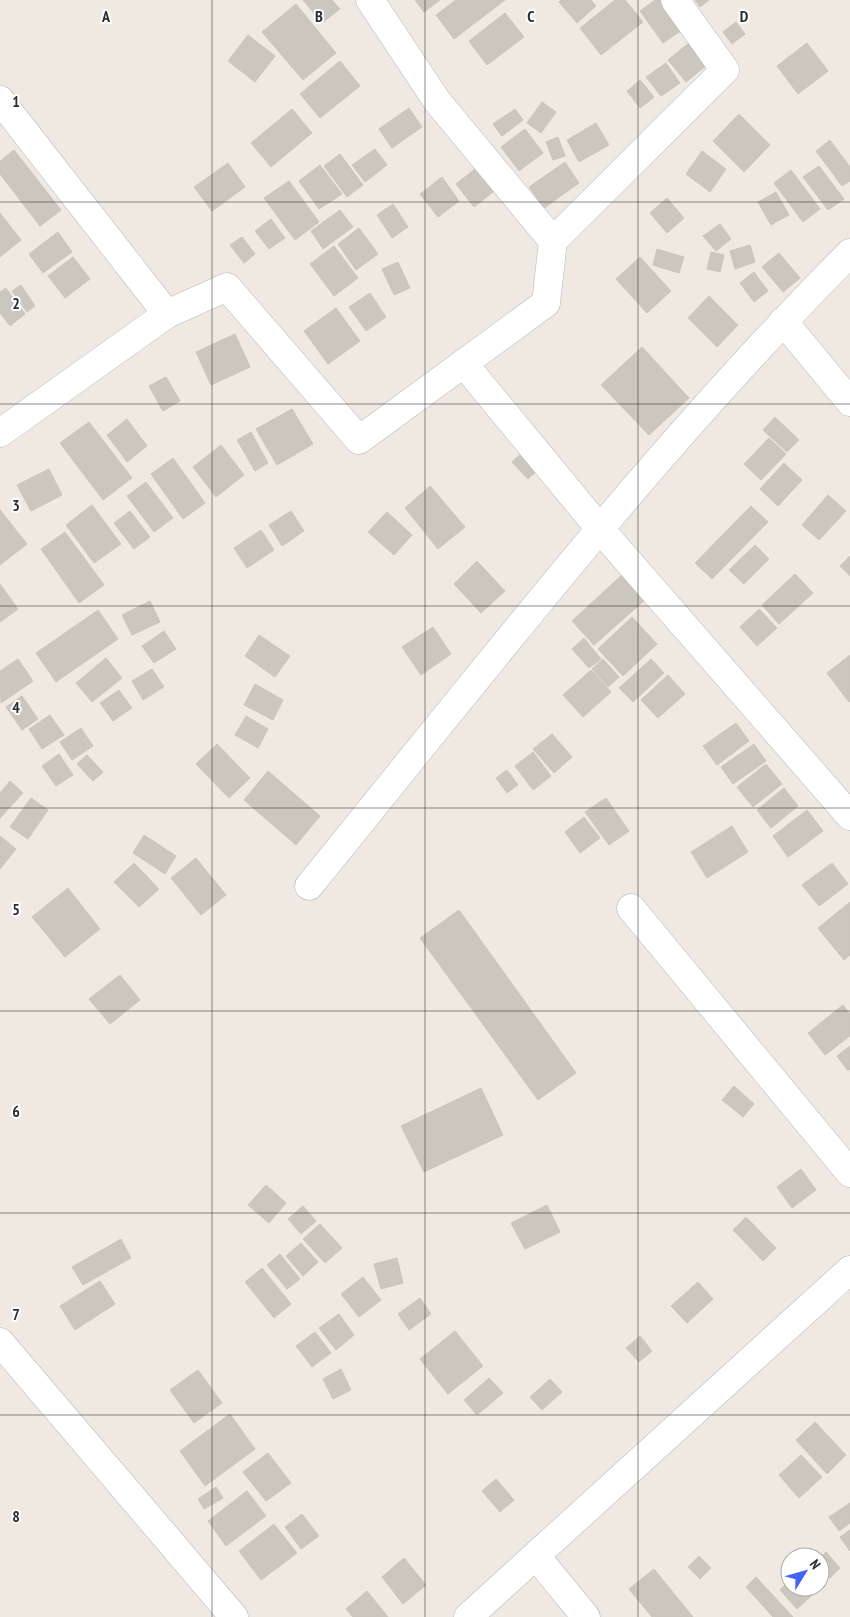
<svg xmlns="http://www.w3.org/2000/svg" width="850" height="1617" viewBox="0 0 850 1617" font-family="'PT Sans Narrow',sans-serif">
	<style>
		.building { fill: #cbc7bf; stroke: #cbc5ba }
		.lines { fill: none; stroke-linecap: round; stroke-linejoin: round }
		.street-casing { stroke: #b4b7c1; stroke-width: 29 }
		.street { stroke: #fff; stroke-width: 28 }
		.grid { fill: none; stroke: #2e2e2e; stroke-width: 1; stroke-opacity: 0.55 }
		.grid-label { font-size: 16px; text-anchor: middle; font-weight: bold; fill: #2e2e2e; stroke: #fff; stroke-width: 4; stroke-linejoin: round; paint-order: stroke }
	</style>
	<rect width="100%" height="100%" fill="#efe9e1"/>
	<!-- building -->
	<path class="building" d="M303 0H332L340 9 322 23Z
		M415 0H440L424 12Z
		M456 0H505L454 39 436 15Z
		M561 0H591L596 6 577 23 559 2Z
		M615 0H625L643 22 601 55 580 28Z
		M655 0H665L685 28 663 43 640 11Z
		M695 0H709L700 7Z
		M296 4 336 53 303 80 262 32Z
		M505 13 524 37 487 65 469 41Z
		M736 22 745 34 732 44 723 32Z
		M248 35 275 56 255 82 228 61Z
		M689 43 707 65 686 82 668 60Z
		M807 43 828 71 798 94 777 66Z
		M340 61 360 86 320 118 300 94Z
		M666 63 680 83 661 96 646 77Z
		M640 80 654 97 640 108 627 91Z
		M542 102 556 112 541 133 527 123Z
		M409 108 422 127 392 148 379 129Z
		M292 109 312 133 271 167 251 143Z
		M515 109 523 120 502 136 493 124Z
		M739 114 770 145 744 172 713 141Z
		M596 123 609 145 579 162 567 140Z
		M525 129 543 153 519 171 501 147Z
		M558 137 565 156 553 160 546 142Z
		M830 140 850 167V181L842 186 816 151Z
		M375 149 387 165 365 182 352 165Z
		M14 150 61 210 40 226 0 174V161Z
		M702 151 726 169 710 192 686 174Z
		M340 154 363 185 347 197 324 166Z
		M565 162 579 183 544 208 529 187Z
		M228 163 245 187 212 211 194 187Z
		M320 165 342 194 319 209 299 181Z
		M480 165 498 188 474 207 456 184Z
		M819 166 844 199 828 210 803 177Z
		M791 170 820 209 803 222 774 183Z
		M442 177 459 201 438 217 420 194Z
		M289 181 319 222 295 240 264 198Z
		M776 192 789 215 771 225 758 202Z
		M667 198 684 218 667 233 650 213Z
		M393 204 408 227 392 238 377 215Z
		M340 210 353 227 323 249 311 231Z
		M0 213 21 240 0 257Z
		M271 219 285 238 269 249 255 231Z
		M720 224 731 239 716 251 703 236Z
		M359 228 378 254 356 270 338 244Z
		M58 232 72 252 43 273 29 254Z
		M242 237 255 254 244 263 230 245Z
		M750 245 755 262 735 269 730 251Z
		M334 246 358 278 334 296 310 264Z
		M657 249 684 257 679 273 653 265Z
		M711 252 724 255 720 272 707 269Z
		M779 253 800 278 783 292 762 267Z
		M73 257 90 279 65 298 48 276Z
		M640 257 671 291 647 313 616 279Z
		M398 262 410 288 394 295 382 269Z
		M754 272 768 291 754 302 740 283Z
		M21 285 35 306 27 312 12 291Z
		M6 288 25 314 10 326 0 313V292Z
		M370 293 386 317 366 331 349 307Z
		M709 296 738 325 717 347 688 318Z
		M336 308 360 341 328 364 304 331Z
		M235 334 250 367 211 385 196 352Z
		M642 347 689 398 649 435 601 385Z
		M166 377 180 401 163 411 149 386Z
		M292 409 313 444 277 465 256 429Z
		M775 417 799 440 787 452 763 430Z
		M127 419 147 446 127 462 107 435Z
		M89 422 132 478 103 500 60 443Z
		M251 432 268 463 255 471 237 440Z
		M769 438 786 454 761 480 744 464Z
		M221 445 244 475 216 497 193 467Z
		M524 451 540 468 528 479 512 462Z
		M173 458 205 503 183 519 151 474Z
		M784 463 802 480 778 506 760 489Z
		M49 469 62 495 31 511 17 485Z
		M146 482 173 518 154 532 127 496Z
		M430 486 465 527 438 549 405 508Z
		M828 495 846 511 819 540 802 525Z
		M92 505 121 544 94 563 66 525Z
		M751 506 768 522 712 579 695 563Z
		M0 510 27 544 0 565Z
		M130 511 150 537 134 549 114 523Z
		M291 511 304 531 282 546 269 525Z
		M387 512 412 535 394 555 368 532Z
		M261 530 274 550 247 568 234 548Z
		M65 532 104 585 79 603 41 549Z
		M755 545 769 559 744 584 729 570Z
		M850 556V576L840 566Z
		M477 561 505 591 481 613 454 584Z
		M623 574 646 599 594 645 572 621Z
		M795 574 813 593 779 624 762 605Z
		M0 584 18 609 0 622Z
		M150 601 160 622 132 635 122 615Z
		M759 609 777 628 757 646 740 627Z
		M98 610 118 639 56 682 36 653Z
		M632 617 657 644 623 676 598 649Z
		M433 627 451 654 421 675 402 647Z
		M164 631 176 649 154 663 142 646Z
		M259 635 290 656 275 677 245 656Z
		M584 638 601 659 589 668 572 649Z
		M850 655V701L849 702 827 673Z
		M106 658 122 678 92 702 76 683Z
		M18 659 33 681 1 703 0 671Z
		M603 659 619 677 608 687 592 669Z
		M651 659 664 673 633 702 619 688Z
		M152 669 164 687 143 700 132 681Z
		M591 670 611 692 583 717 563 695Z
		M668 675 685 694 658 718 641 700Z
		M255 684 283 700 273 720 244 705Z
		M119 690 132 708 113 721 100 703Z
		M22 696 38 719 22 730 6 707Z
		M50 715 64 735 42 749 29 729Z
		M246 716 268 729 258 748 235 735Z
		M736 723 749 741 717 765 703 746Z
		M81 728 93 746 72 760 60 742Z
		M552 734 572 757 554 773 533 749Z
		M217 744 250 778 229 798 196 764Z
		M754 744 766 761 733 784 721 767Z
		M533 752 551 776 533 790 515 766Z
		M59 754 73 775 56 786 42 766Z
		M87 755 103 772 93 781 77 764Z
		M766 764 782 784 753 807 737 787Z
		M507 770 518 785 507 793 496 778Z
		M268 771 320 816 296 845 244 800Z
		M10 781 23 793 0 818V793Z
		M784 788 798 806 771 828 757 810Z
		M31 798 48 810 28 839 10 827Z
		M606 798 629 831 609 845 585 812Z
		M807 810 823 831 788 857 773 836Z
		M584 817 600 838 580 853 565 832Z
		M732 826 748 852 707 878 691 852Z
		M144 835 176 856 165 874 133 853Z
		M0 836 16 849 0 869Z
		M196 858 226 895 201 915 171 878Z
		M134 863 159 889 139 907 114 882Z
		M832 863 848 884 819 906 802 885Z
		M68 888 100 929 65 957 32 917Z
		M850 902V955L844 960 818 928Z
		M459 910 576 1073 538 1100 420 938Z
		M120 975 140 1000 110 1024 89 999Z
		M843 1005 850 1014V1036L825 1055 808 1033Z
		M850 1046V1069L848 1071 837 1056Z
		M734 1086 754 1104 743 1117 722 1100Z
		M481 1088 503 1135 424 1172 401 1126Z
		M801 1169 816 1190 792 1208 777 1187Z
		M266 1185 286 1203 269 1223 248 1205Z
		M547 1205 560 1232 525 1249 511 1223Z
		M303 1206 316 1221 301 1234 288 1219Z
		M746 1217 776 1248 763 1261 733 1230Z
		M320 1224 342 1248 325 1263 303 1239Z
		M121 1239 131 1258 83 1285 72 1267Z
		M301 1243 318 1262 303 1276 286 1256Z
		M280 1254 300 1279 287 1289 267 1265Z
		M397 1258 403 1283 381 1289 374 1264Z
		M262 1268 291 1304 274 1318 245 1282Z
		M363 1277 381 1300 359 1317 341 1294Z
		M100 1281 115 1304 75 1330 60 1306Z
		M698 1282 713 1299 687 1323 671 1306Z
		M420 1298 431 1314 409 1330 398 1314Z
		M339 1314 354 1335 336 1350 319 1328Z
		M455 1331 483 1366 448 1394 420 1359Z
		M315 1332 331 1353 312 1367 296 1346Z
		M640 1336 652 1351 639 1362 626 1348Z
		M341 1369 351 1390 333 1399 323 1379Z
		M198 1370 222 1403 194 1423 170 1390Z
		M489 1378 503 1393 477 1415 464 1400Z
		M550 1379 562 1392 542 1410 530 1397Z
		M230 1414 255 1449 205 1486 180 1451Z
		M815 1422 846 1455 827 1474 796 1440Z
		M268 1453 291 1483 266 1501 243 1472Z
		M801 1455 822 1477 799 1498 779 1475Z
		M496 1479 514 1500 500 1512 482 1491Z
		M216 1487 223 1498 204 1509 198 1499Z
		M247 1491 266 1516 226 1546 208 1521Z
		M850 1503V1523L839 1531 829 1517Z
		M302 1514 319 1536 301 1549 285 1527Z
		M274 1524 297 1553 261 1580 239 1551Z
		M850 1530V1551L840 1537Z
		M826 1552 840 1568 830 1578 820 1568V1558Z
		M699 1556 711 1568 700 1579 688 1567Z
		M404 1558 426 1585 403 1604 382 1577Z
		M654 1569 693 1617H652L629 1589Z
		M756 1577 793 1617H773L746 1587Z
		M790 1580V1587L819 1589 797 1609 780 1590Z
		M367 1591 388 1617H353L346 1609Z"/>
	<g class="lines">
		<defs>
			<path id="street" d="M370 0 437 101 553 241
				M0 100 167 314 227 287 359 440 546 303 553 241 725 70 675 0
				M783 321 850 402
				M464 364 600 529 850 816
				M0 433 167 314
				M309 886C484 671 654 450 850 253
				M631 908 850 1173
				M0 1342 234 1617
				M536 1556 586 1617
				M468 1617 850 1270"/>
		</defs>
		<!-- street casing -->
		<use href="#street" class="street-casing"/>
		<!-- street -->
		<use href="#street" class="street"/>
	</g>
	<!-- grid -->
	<path class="grid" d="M212 0V1617M425 0V1617M638 0V1617M0 202H850M0 404H850M0 606H850M0 808H850M0 1011H850M0 1213H850M0 1415H850"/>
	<g class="grid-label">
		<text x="106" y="22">A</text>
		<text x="319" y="22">B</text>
		<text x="531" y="22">C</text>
		<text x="744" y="22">D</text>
		<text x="16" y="107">1</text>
		<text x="16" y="309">2</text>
		<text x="16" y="511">3</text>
		<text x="16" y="713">4</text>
		<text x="16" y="915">5</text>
		<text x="16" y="1117">6</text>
		<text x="16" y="1320">7</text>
		<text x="16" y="1522">8</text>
	</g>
	<!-- north arrow -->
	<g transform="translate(805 1572) rotate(53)"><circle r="24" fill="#ffffff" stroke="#ababab"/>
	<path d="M0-4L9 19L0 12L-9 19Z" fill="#4264fb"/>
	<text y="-8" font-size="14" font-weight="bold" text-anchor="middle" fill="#2e2e2e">N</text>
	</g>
</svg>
